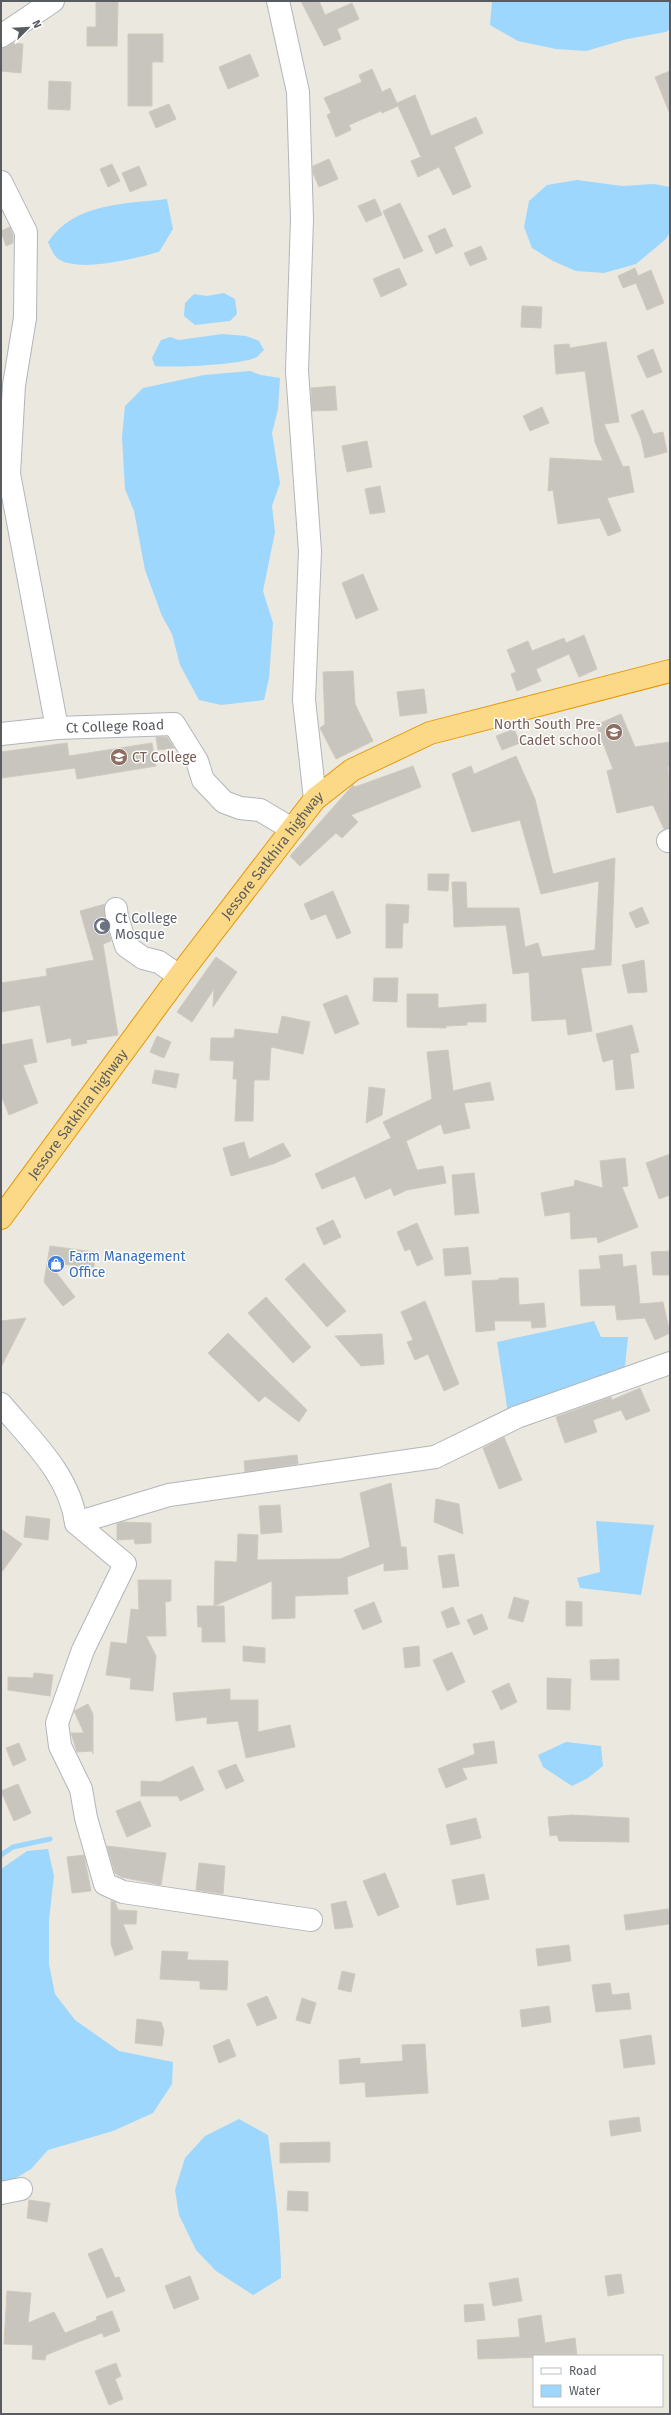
<svg xmlns="http://www.w3.org/2000/svg" width="671" height="2415" viewBox="0 0 671 2415" font-family="'Fira Sans',sans-serif">
	<style>
		.water { fill: #9dd7fd }
		.lines { fill: none; stroke-linecap: round; stroke-linejoin: round }
		.stream { stroke: #9dd7fd; stroke-width: 5 }
		.building { fill: #c8c5bf; stroke: #d0c9be }
		.minor-casing { stroke: #b2b6ba; stroke-width: 24 }
		.highway-casing { stroke: #e69704; stroke-width: 24 }
		.minor { stroke: #fff; stroke-width: 22 }
		.highway { stroke: #fbd987; stroke-width: 22 }
		.labels { text-anchor: middle; stroke-width: 3; stroke-linejoin: round; paint-order: stroke }
		.education-label { font-size: 14px; fill: #785e54; stroke: #fff; text-anchor: end }
		.street-label { font-size: 14px; fill: #585c60; stroke: #fff }
		.worship-label { font-size: 14px; fill: #5b616d; stroke: #fff; text-anchor: start }
		.shop-label { font-size: 14px; fill: #366cbe; stroke: #fff; text-anchor: start }
	</style>
	<rect width="100%" height="100%" fill="#ebe8df"/>
	<!-- water -->
	<path class="water" d="M492 1H670V29L666 32 627 39 586 51 556 49 518 41 490 25Z
		M577 180 622 186 654 184 670 187V232L666 239 636 264 604 273 576 271 553 261 532 248 524 227 529 201 547 185Z
		M167 199 173 229 159 252C136 258 78 274 57 258 53 254 50 247 48 242 74 203 124 204 167 199Z
		M224 293 235 299 237 314 230 321 195 325 184 316 185 303 194 294 207 296Z
		M222 334 246 336 259 341 264 350C262 352 259 355 257 357 243 365 172 368 155 366L152 358 161 340 170 337 179 340Z
		M250 371 261 375 280 378 278 409 272 433 280 483 272 506 275 532 263 591 273 623 269 678 264 700 221 705 199 700 180 665 172 634 162 616 145 570 134 511 125 489 122 437 125 406 143 388 204 375Z
		M594 1321 601 1337H628L624 1376 508 1413 497 1342Z
		M596 1521 654 1525 641 1595 580 1588 577 1578 600 1572Z
		M566 1742 601 1746 603 1766 588 1778 572 1786 543 1767 538 1755Z
		M48 1849 54 1876 49 1920V1964L55 1994 75 2020 119 2051 173 2062 172 2084 153 2113 113 2131 48 2150 31 2169 6 2184H1V1869L27 1851Z
		M239 2119 268 2135C274 2183 281 2229 281 2278L253 2295 216 2271 196 2250 179 2215 175 2190 185 2158 205 2136Z"/>
	<g class="lines">
		<!-- stream -->
		<path class="stream" d="M1 1855 13 1847 50 1839"/>
	</g>
	<!-- building -->
	<path class="building" d="M96 1H118L117 46H87V27H96Z
		M301 1H319L325 15 352 3 359 19 337 29 341 39 324 46Z
		M128 34H163V62H152V106H128Z
		M13 43 23 44 21 73 1 71V48Z
		M250 54 259 76 228 89 219 67Z
		M372 69 382 92 390 88 397 103 415 95 431 136 476 117 483 133 454 147 471 187 453 195 439 167 418 177 411 161 421 157 398 106 382 113 381 111 349 125 351 130 336 137 327 115 331 113 324 98 362 82 359 75Z
		M670 71V114L655 77Z
		M49 81 71 82 70 110 48 109Z
		M169 104 176 119 156 128 149 112Z
		M329 159 338 179 319 187 313 173V166Z
		M112 164 120 181 108 187 100 169Z
		M139 166 147 185 130 192 122 173Z
		M375 199 382 215 366 222 358 206Z
		M400 203 423 251 404 259 383 211Z
		M10 227 13 235V243L6 246 1 231Z
		M445 228 453 246 436 254 428 236Z
		M481 246 487 259 470 266 464 253Z
		M399 268 407 285 381 297 373 279Z
		M635 268 638 276 651 270 664 303 647 310 636 283 623 288 618 276Z
		M522 306 542 307 541 328 521 327Z
		M606 342 619 422 604 424 623 467 629 466 634 492 607 498 621 531 608 536 600 518 558 524 553 490 548 491 550 458 603 461 595 442 585 371 556 374 554 345 569 344 570 348Z
		M653 349 662 372 647 378 637 356Z
		M335 386 337 410 312 411 311 388Z
		M542 407 549 423 530 431 523 416Z
		M643 410 653 434 663 432 667 452 645 458 641 439 631 415Z
		M367 441 372 467 347 472 342 446Z
		M380 486 385 512 370 514 365 489Z
		M363 574 378 610 356 619 342 583Z
		M584 635 597 669 579 677 569 654 536 669 541 681 517 691 511 674 516 672 507 650 528 641 532 651 564 638 566 643Z
		M353 671 355 704 373 741 336 759 320 728 325 724 323 672Z
		M424 689 427 713 400 716 397 692Z
		M621 714 635 747 670 742V765L668 766 670 828 664 829 653 805 617 813 607 771 613 769 596 725Z
		M514 729 520 743 502 750 496 736Z
		M156 737H167L174 748 158 750Z
		M67 743 69 756 152 743 156 766 77 779 75 768 1 778V752Z
		M516 756 535 799 553 874 615 858 611 965 581 968 592 1031 568 1035 566 1019 532 1021 529 972 513 974 506 925 454 927 452 882H466L467 908H519L525 947 538 943 542 957 595 950 599 881 541 894 520 820 472 832 452 774 471 766 474 774Z
		M413 766 421 787 351 815 358 822 342 838 336 833 300 866 290 856 353 785 355 787Z
		M428 874H449L448 891 428 890Z
		M333 891 351 933 337 939 326 914 311 920 304 904Z
		M105 904V919L111 941 103 944 118 1035 86 1040 87 1043 72 1046 71 1038 47 1043 40 1005 1 1012V983L47 976 46 969 94 960 80 911Z
		M386 904 409 905 408 923H403L402 948H386Z
		M642 907 649 923 636 928 629 913Z
		M216 957 237 972 213 1007 214 989 192 1022 177 1012Z
		M644 960 647 992 628 993 622 965Z
		M374 978H398L397 1002 373 1001Z
		M407 994H438V1008L486 1004V1022H467V1025L446 1026V1028L407 1027Z
		M347 995 359 1024 335 1034 323 1004Z
		M282 1016 310 1022 303 1054 271 1047 269 1080H254L253 1121H235L237 1079H233L234 1061 210 1060 211 1038H234L235 1029 278 1034Z
		M632 1025 639 1052 630 1054 634 1088 616 1090 613 1059 603 1062 596 1034Z
		M157 1036 171 1042 164 1058 150 1052Z
		M32 1039 37 1062 23 1065 38 1103 9 1115 1 1095V1045Z
		M448 1050 453 1091 490 1082 494 1100 464 1103 470 1128 444 1134 441 1124 406 1141 417 1170 443 1166 446 1183 407 1190 394 1196 391 1188 365 1199 355 1176 322 1189 315 1174 391 1138 383 1122 432 1099 427 1052Z
		M155 1070 179 1074 176 1088 152 1083Z
		M369 1087 385 1089 382 1115 366 1123Z
		M244 1142 249 1159 283 1143 291 1156 273 1164 231 1176 223 1148Z
		M670 1154V1195L659 1199 646 1163Z
		M625 1158 628 1186 622 1187 638 1227 598 1243 597 1237 571 1239 570 1212 545 1216 541 1193 574 1186 575 1180 603 1188 600 1161Z
		M474 1173 479 1213 455 1215 452 1175Z
		M333 1220 341 1237 324 1245 316 1228Z
		M417 1223 433 1259 417 1266 410 1249 405 1251 397 1232Z
		M50 1246 95 1252 94 1267 49 1263 75 1297 63 1306 44 1282Z
		M468 1247 471 1274 445 1276 443 1249Z
		M670 1251V1275H653L651 1252Z
		M622 1254 623 1267 636 1265 640 1304 663 1302 670 1333 655 1340 645 1318 617 1320 615 1305 581 1306 579 1270 601 1269 599 1256Z
		M304 1263 346 1311 327 1327 285 1279Z
		M499 1278H518L519 1305 544 1303 546 1327 532 1328 531 1321H494L495 1330 476 1332 472 1281 499 1280Z
		M266 1297 311 1347 293 1363 248 1313Z
		M425 1301 459 1384 444 1391 428 1354 415 1360 407 1342 413 1340 401 1312Z
		M26 1318 1 1367V1321Z
		M228 1333 307 1410 299 1422 265 1396 259 1402 208 1353Z
		M382 1334 384 1364 361 1366 335 1336Z
		M640 1388 650 1411 626 1420 621 1410 593 1420 597 1432 565 1443 556 1417 611 1397 612 1400Z
		M504 1437 522 1480 499 1489 483 1448Z
		M297 1455 298 1464 245 1472 244 1461Z
		M391 1483 401 1547H406L408 1569 384 1571V1563L347 1577 348 1594 295 1596V1618L272 1619V1581L214 1606 215 1561 237 1562 238 1534 258 1535 257 1560 340 1559 370 1547 360 1493Z
		M436 1499 459 1504 463 1534 434 1522Z
		M280 1505 282 1532 261 1534 259 1506Z
		M26 1516 50 1519 48 1540 24 1537Z
		M122 1522 151 1523V1543L135 1544 134 1539 117 1540V1524Z
		M1 1529 22 1544 1 1573Z
		M454 1554 459 1586 443 1588 438 1556Z
		M138 1580H171V1601L165 1602 166 1636H146L156 1656 153 1691 130 1689 131 1678 106 1675 111 1642 127 1644 131 1609 139 1610Z
		M514 1597 529 1601 523 1622 508 1618Z
		M566 1601 582 1602V1626H566Z
		M374 1602 382 1622 363 1630 354 1610Z
		M197 1606H224L225 1642H202V1627H198Z
		M453 1607 460 1624 447 1628 441 1612Z
		M482 1614 488 1629 474 1635 467 1620Z
		M243 1646 265 1648V1663L243 1661Z
		M419 1646 420 1666 405 1668 403 1648Z
		M452 1652 465 1682 447 1691 433 1660Z
		M619 1659V1680H591L590 1660Z
		M34 1673 53 1675 50 1696 8 1690V1677L33 1678Z
		M547 1678 571 1679 570 1710 547 1709Z
		M509 1683 517 1702 501 1710 492 1691Z
		M230 1689V1700H258V1732L290 1725 295 1747 246 1758 238 1721 207 1724V1717L176 1721 173 1693Z
		M88 1704 93 1714V1754L92 1751 77 1752 71 1733H84L74 1711Z
		M494 1741 497 1763 462 1768 467 1779 446 1788 438 1769 475 1754 473 1744Z
		M19 1743 26 1760 13 1766 6 1748Z
		M236 1764 244 1781 226 1789 218 1771Z
		M193 1766 204 1790 180 1801 178 1796H141V1781L160 1782Z
		M18 1784 31 1813 14 1821 1 1791Z
		M140 1801 151 1826 127 1837 116 1811Z
		M572 1815 629 1818V1842L559 1841 557 1835 550 1836 548 1817Z
		M476 1818 481 1838 451 1845 446 1825Z
		M107 1846 166 1853 161 1885 121 1877 115 1873Z
		M84 1855 91 1891 72 1893 67 1857Z
		M199 1863 225 1866 223 1894 196 1890Z
		M385 1873 399 1907 378 1916 363 1881Z
		M484 1874 489 1899 457 1905 452 1880Z
		M111 1901 115 1902 118 1910 137 1911 136 1924H123L133 1949 115 1956 111 1944Z
		M346 1901 353 1927 335 1929 331 1904Z
		M668 1909 670 1924 626 1930 624 1915Z
		M569 1945 571 1961 538 1966 536 1949Z
		M162 1951 188 1952 187 1960 228 1961 227 1990 200 1989V1981L160 1979Z
		M342 1971 355 1974 351 1992 338 1989Z
		M610 1983 612 1995 629 1993 631 2009 596 2012 592 1985Z
		M267 1996 277 2018 257 2026 247 2004Z
		M302 1998 316 2003 310 2024 296 2020Z
		M549 2006 551 2022 522 2027 520 2010Z
		M137 2019 161 2022 164 2030 162 2046 135 2043Z
		M651 2035 655 2064 624 2068 620 2040Z
		M229 2039 236 2056 219 2063 213 2046Z
		M425 2044 428 2093 366 2097 365 2082 340 2084 339 2060 360 2058V2064L403 2061 402 2045Z
		M639 2117 641 2131 611 2136 609 2121Z
		M330 2142V2162L280 2163V2143Z
		M288 2191 308 2192V2211L287 2210Z
		M29 2200 50 2203 47 2222 27 2218Z
		M102 2248 115 2278 119 2277 125 2291 107 2298 88 2254Z
		M621 2274 624 2293 608 2296 605 2276Z
		M190 2276 199 2299 174 2309 165 2286Z
		M518 2278 522 2301 493 2306 489 2283Z
		M7 2291 31 2293 28 2323 54 2312 65 2333 97 2320 96 2317 112 2311 120 2331 104 2337 102 2333 78 2342 46 2355 45 2360 32 2359 33 2345 4 2344Z
		M483 2304 485 2320 465 2322 464 2305Z
		M541 2315 545 2343 575 2338 577 2356 478 2359 477 2340 520 2337 518 2319Z
		M116 2363 121 2376 115 2379 123 2399 109 2405 95 2371Z"/>
	<g class="lines">
		<defs>
			<g id="minor">
				<path d="M278 1 298 92 302 219 297 371 310 551 304 700 315 799"/>
				<path d="M1 36 53 1"/>
				<path d="M1 182 26 232 25 318 14 385 9 474 57 728 1 734"/>
				<path id="s1" d="M57 728 174 724 197 761 203 780 224 802 240 808 260 810 292 829"/>
				<path d="M668 841 670 840"/>
				<path d="M116 909 117 917 126 946 143 958 159 962 179 976"/>
				<path d="M1 1404C31 1440 70 1475 76 1523L125 1564 83 1650 57 1723 60 1746 81 1789 86 1818 105 1884 123 1892 311 1920"/>
				<path d="M76 1523 169 1495 435 1457 517 1417 670 1363"/>
				<path d="M1 2193 21 2189"/>
			</g>
			<g id="highway">
				<path id="s2" d="M1 1218 179 976 315 799 352 770 430 733 670 671"/>
			</g>
		</defs>
		<!-- minor casing -->
		<use href="#minor" class="minor-casing"/>
		<!-- highway casing -->
		<use href="#highway" class="highway-casing"/>
		<!-- minor -->
		<use href="#minor" class="minor"/>
		<!-- highway -->
		<use href="#highway" class="highway"/>
	</g>
	<!-- icons -->
	<defs>
		<symbol id="school-disc" viewBox="-11 -11 22 22"><circle r="9.5" fill="#8d6e63" stroke="#fff"/><path d="M0-5L7-2L0 1L-7-2ZM-4 1L0 2.5L4 1V4Q0 6-4 4Z" fill="#fff"/></symbol>
		<symbol id="university-disc" viewBox="-11 -11 22 22"><circle r="9.5" fill="#8d6e63" stroke="#fff"/><path d="M0-5L7-2L0 1L-7-2ZM-4 1L0 2.5L4 1V4Q0 6-4 4Z" fill="#fff"/></symbol>
		<symbol id="mosque-disc" viewBox="-11 -11 22 22"><circle r="9.5" fill="#6b7280" stroke="#fff"/><path d="M3.5-4.9A6 6 0 1 0 3.5 4.9A5 5 0 1 1 3.5-4.9Z" fill="#fff"/></symbol>
		<symbol id="shop-disc" viewBox="-11 -11 22 22"><circle r="9.5" fill="#3f7fe0" stroke="#fff"/><path d="M-5-2.5h2.3a2.7 3.5 0 0 1 5.4 0H5L5.5 6h-11ZM-1.5-2.5h3a1.5 2.3 0 0 0-3 0Z" fill="#fff"/></symbol>
	</defs>
	<g fill-rule="evenodd">
		<use href="#school-disc" x="604" y="722" width="20" height="20"/>
		<use href="#university-disc" x="109" y="747" width="20" height="20"/>
		<use href="#mosque-disc" x="92" y="916" width="20" height="20"/>
		<use href="#shop-disc" x="46" y="1254" width="20" height="20"/>
	</g>
	<g class="labels">
		<!-- education labels -->
		<g class="education-label">
			<text x="601" y="729">North South Pre-<tspan x="601" dy="16">Cadet school</tspan></text>
			<text x="132" y="762" text-anchor="start">CT College</text>
		</g>
		<!-- street labels -->
		<g class="street-label">
			<text dy="5" stroke="none"><textPath href="#s1" startOffset="58">Ct College Road</textPath></text>
			<text dy="5" stroke="none"><textPath href="#s2" startOffset="453">Jessore Satkhira highway</textPath></text>
			<text dy="5" stroke="none"><textPath href="#s2" startOffset="129">Jessore Satkhira highway</textPath></text>
		</g>
		<!-- worship labels -->
		<g class="worship-label">
			<text x="115" y="923">Ct College<tspan x="115" dy="16">Mosque</tspan></text>
		</g>
		<!-- shop labels -->
		<g class="shop-label">
			<text x="69" y="1261">Farm Management<tspan x="69" dy="16">Office</tspan></text>
		</g>
	</g>
	<!-- border -->
	<rect width="671" height="2415" fill="none" stroke="#585c60" stroke-width="4"/>
	<!-- legend -->
	<rect x="533" y="2355" width="130" height="52" fill="#ffffff" stroke="#bcbebf"/>
	<rect x="541" y="2368" width="20" height="6" fill="#ffffff" stroke="#bcbebf"/>
	<text x="569" y="2375" font-size="12" fill="#585c60">Road</text>
	<rect x="541" y="2385" width="20" height="12" fill="#9dd7fd" stroke="#bcbebf"/>
	<text x="569" y="2395" font-size="12" fill="#585c60">Water</text>
	<!-- north arrow -->
	<g transform="translate(28 28) rotate(66)" stroke="#ffffff" stroke-width="3" paint-order="stroke">
	<path d="M0-3L7 15L0 10L-7 15Z" fill="#585c60"/>
	<text y="-6" font-size="11" font-weight="bold" text-anchor="middle" fill="#585c60">N</text>
	</g>
</svg>
